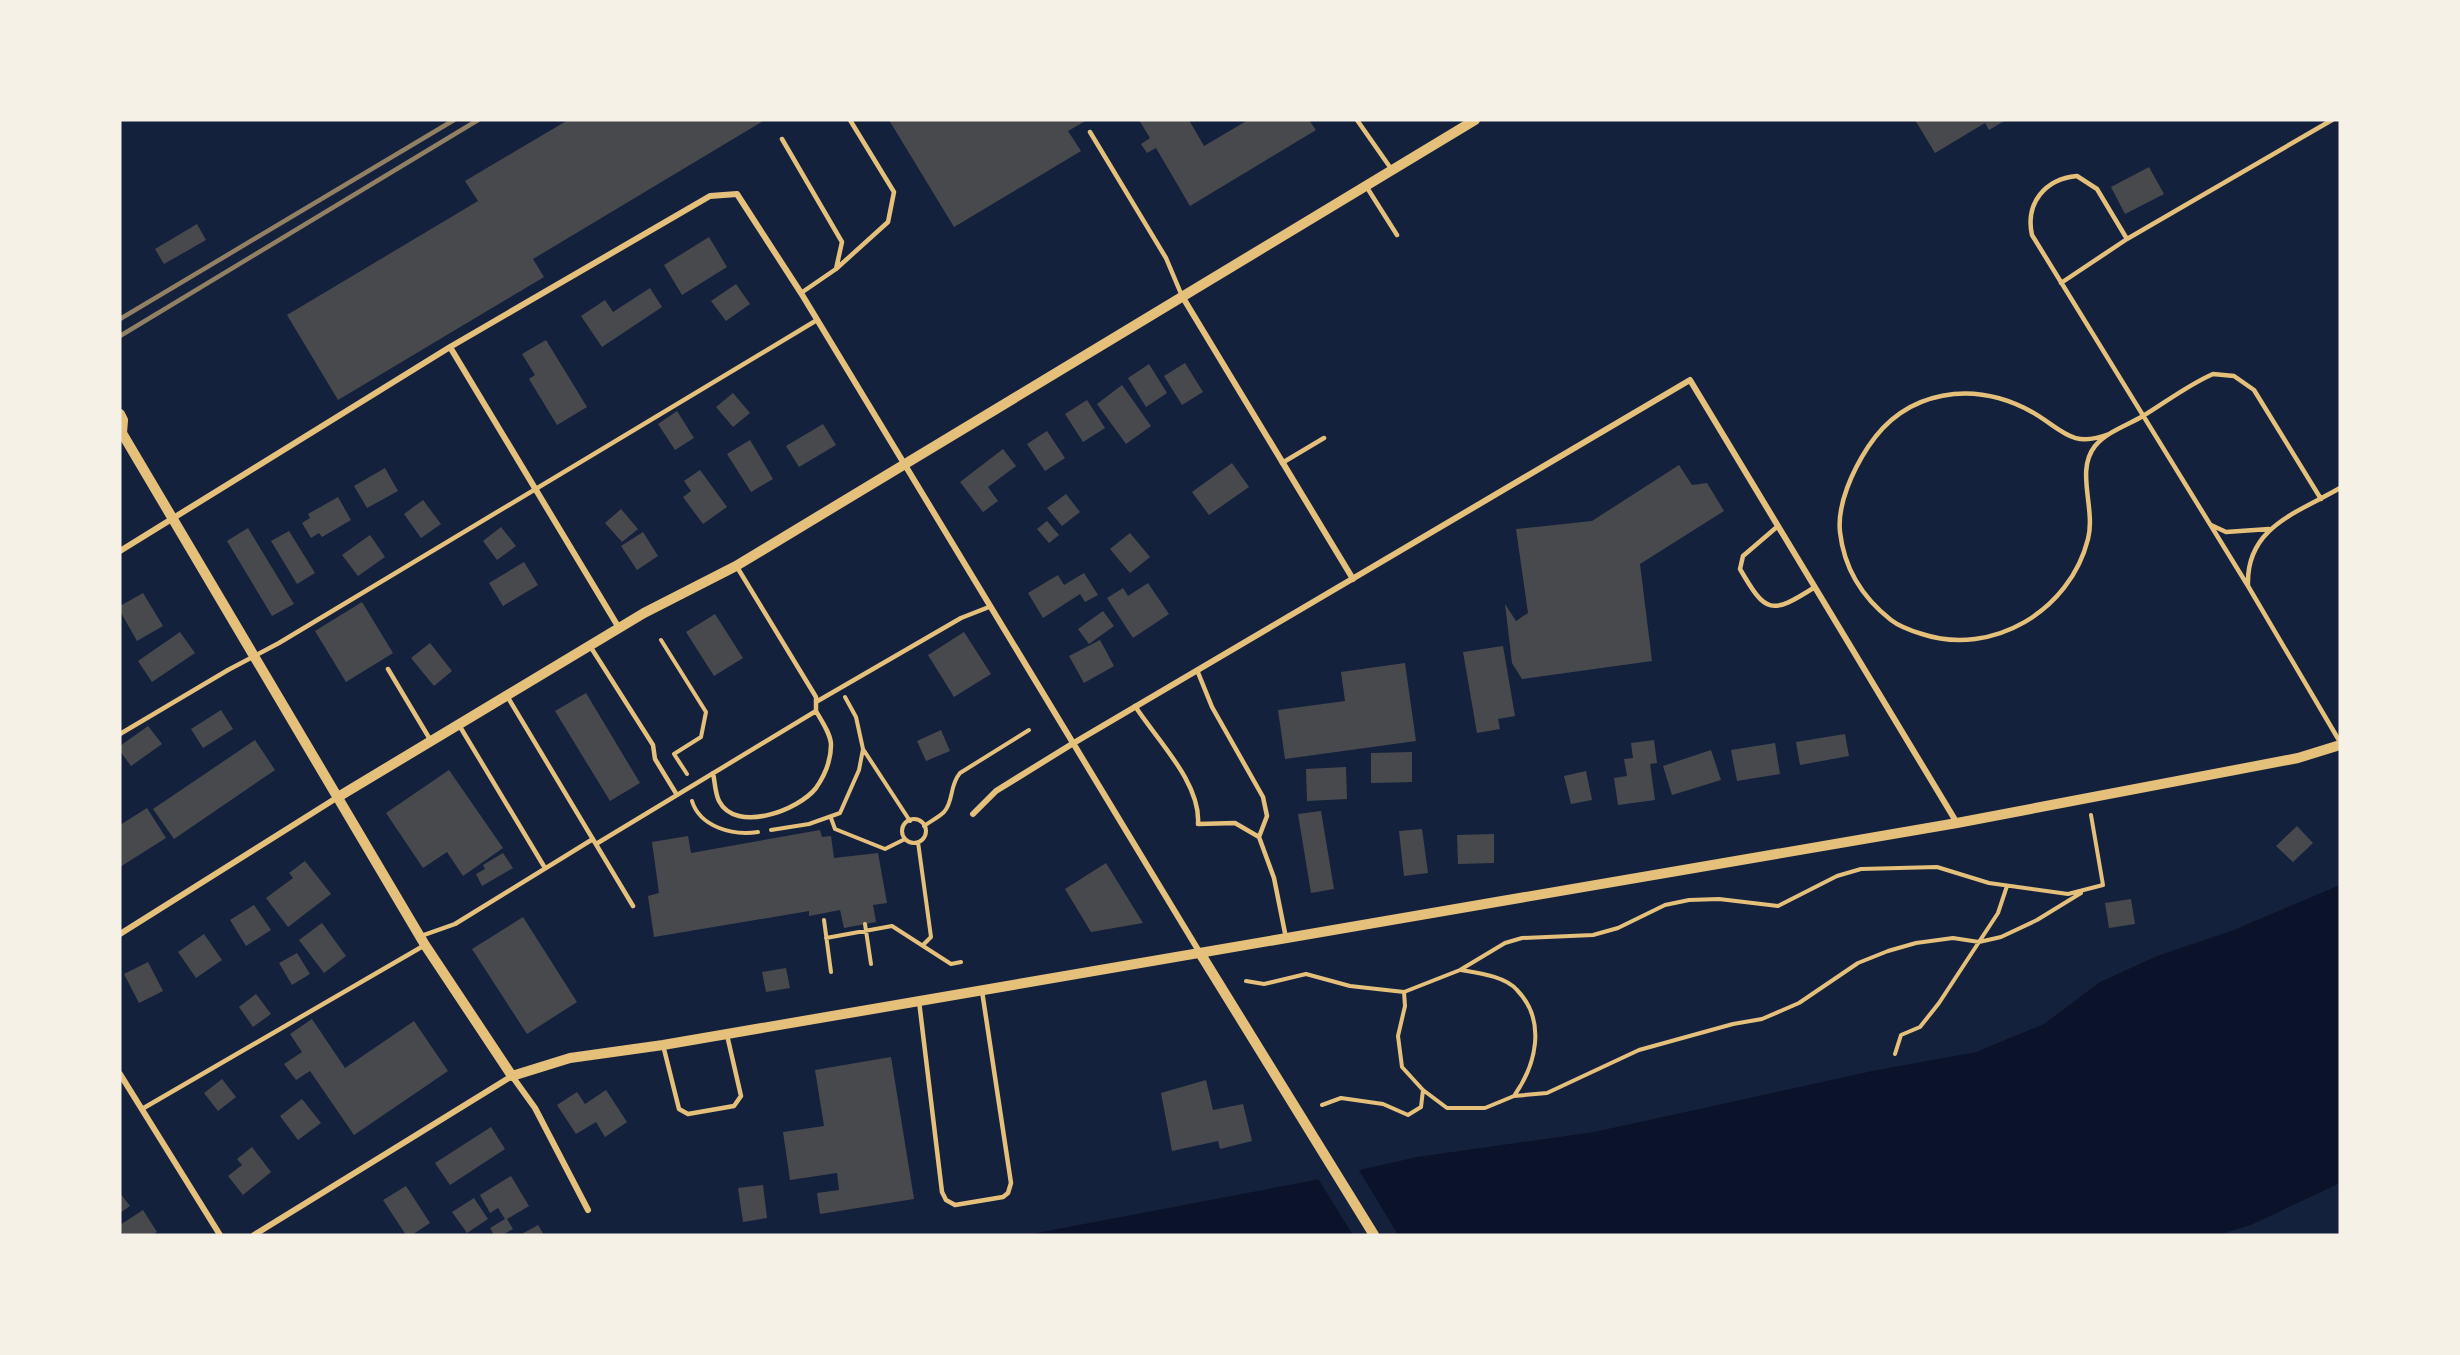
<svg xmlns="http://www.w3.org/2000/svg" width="2460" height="1355" viewBox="0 0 2460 1355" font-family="Jost,sans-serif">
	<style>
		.water { fill: #0b132b }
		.pier { fill: #14213d }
		.building { fill: #48494c }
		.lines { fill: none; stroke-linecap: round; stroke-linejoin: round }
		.path { stroke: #e5c07b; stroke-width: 4 }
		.service { stroke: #e5c07b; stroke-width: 4.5 }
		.minor { stroke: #e5c07b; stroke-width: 6 }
		.tertiary { stroke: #e5c07b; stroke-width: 10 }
		.rail { stroke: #918062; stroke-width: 4.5 }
	</style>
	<rect width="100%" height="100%" fill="#14213d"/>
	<!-- water -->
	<path class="water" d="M2340 885V1183L2251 1225 2218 1235H1026L1315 1180 1417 1157 1594 1132 1872 1071 1976 1052 2044 1024 2100 982 2157 956 2231 931Z"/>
	<!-- pier -->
	<path class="pier" d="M1357 1167 1398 1235H1353L1317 1177Z"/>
	<!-- building -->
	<path class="building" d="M568 120H765L533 259 544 277 338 400 287 315 478 201 465 181Z
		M889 120H1087L1068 131 1081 151 954 227Z
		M1139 120H1189L1204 146 1248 120H1309L1316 130 1190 206 1156 148 1147 153 1141 144 1150 138Z
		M1915 120H2006L1989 130 1985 123 1935 153Z
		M2149 167 2164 194 2125 214 2111 187Z
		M197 224 206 240 164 264 155 249Z
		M709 237 727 267 682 295 664 265Z
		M736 284 750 304 726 321 711 301Z
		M650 288 662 307 602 347 581 316 605 300 613 312Z
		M546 340 587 407 557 425 529 379 535 375 522 354Z
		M1185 363 1203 392 1182 405 1164 376Z
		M1149 364 1167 393 1146 407 1128 378Z
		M1122 385 1151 426 1126 444 1097 404Z
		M733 393 750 413 733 427 716 407Z
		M1087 400 1105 428 1083 442 1065 414Z
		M677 411 694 438 675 450 658 424Z
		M823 424 836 445 799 467 786 446Z
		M1047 431 1065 458 1045 471 1027 444Z
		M750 440 773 479 751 492 727 454Z
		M1003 449 1016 466 988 487 998 501 983 512 960 482Z
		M1232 463 1249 487 1209 515 1192 492Z
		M1679 465 1692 485 1707 483 1724 511 1640 564 1652 661 1522 679 1512 663 1505 604 1516 621 1528 613 1516 529 1592 521Z
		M385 468 398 491 367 508 354 486Z
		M700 470 727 507 703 524 683 497 691 491 684 481Z
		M1066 494 1080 512 1062 526 1047 508Z
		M338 497 351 520 322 537 319 533 311 538 302 523 310 518 308 514Z
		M423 500 441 524 421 538 404 514Z
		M621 509 638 529 622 542 605 523Z
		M1047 521 1059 535 1049 543 1037 529Z
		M501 527 516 546 497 560 483 541Z
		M248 528 294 604 272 616 227 541Z
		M289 531 315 573 297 584 271 541Z
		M643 532 658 556 637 570 621 546Z
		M1130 533 1150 557 1130 573 1110 549Z
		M370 535 385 557 358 576 342 555Z
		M524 562 538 585 503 606 489 583Z
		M1084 573 1098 595 1085 602 1080 594 1043 618 1028 593 1058 575 1064 585Z
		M1148 583 1169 614 1133 638 1107 598 1123 588 1128 596Z
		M143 593 163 626 137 641 120 611V606Z
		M362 602 393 653 346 682 315 631Z
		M1103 611 1114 626 1089 644 1078 629Z
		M715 614 743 658 714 676 686 632Z
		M180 632 195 653 152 682 138 661Z
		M964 632 991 674 954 697 928 655Z
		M1100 640 1114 666 1084 683 1069 656Z
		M430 643 452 671 434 686 411 658Z
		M1503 646 1515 716 1498 719 1500 729 1477 733 1463 652Z
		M1405 663 1416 741 1285 759 1278 710 1345 701 1341 672Z
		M586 693 640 783 610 801 555 711Z
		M221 710 233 729 203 748 191 729Z
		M148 726 162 744 131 766 120 751V746Z
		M941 730 950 751 926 761 917 741Z
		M1845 734 1849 756 1800 765 1796 742Z
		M255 740 275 770 174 839 153 809Z
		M1654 740 1657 763 1650 764 1655 800 1618 805 1614 778 1627 776 1624 759 1633 758 1631 743Z
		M1775 743 1780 774 1737 781 1731 750Z
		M1711 750 1721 780 1672 795 1663 766Z
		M1412 752V782L1371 783V753Z
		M1346 767 1347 799 1307 801 1306 769Z
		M449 770 503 848 463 876 447 852 423 868 386 813Z
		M1586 771 1592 800 1571 804 1564 776Z
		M147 808 166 838 120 867V825Z
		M1321 811 1334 889 1311 893 1298 814Z
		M2297 826 2313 843 2293 862 2276 846Z
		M1422 829 1428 873 1404 876 1399 831Z
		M820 830 822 837 831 836 834 858 878 853 887 903 873 905 876 922 844 928 840 910 809 916V911L654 937 648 896 659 893 652 842 688 836 691 853Z
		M1494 834V863L1458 864 1457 835Z
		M503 853 513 868 482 886 476 874 485 869 483 865Z
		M305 861 331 894 288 927 266 898 293 878 289 873Z
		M1106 863 1143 923 1091 932 1065 889Z
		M2131 899 2135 924 2109 928 2105 903Z
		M254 905 271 930 246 946 230 920Z
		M523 917 577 1002 527 1034 472 949Z
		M322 923 346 956 324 973 299 940Z
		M204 934 222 960 196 978 178 952Z
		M297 953 310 974 292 985 279 963Z
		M148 962 163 991 139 1003 124 974Z
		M786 968 790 988 766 992 762 972Z
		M256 994 271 1014 253 1027 239 1007Z
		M312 1019 345 1068 414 1021 448 1071 354 1135 310 1071 296 1080 284 1064 302 1052 290 1034Z
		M891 1057 914 1199 820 1214 817 1193 839 1190 837 1173 790 1180 783 1132 824 1126 815 1070Z
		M222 1079 236 1097 218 1111 204 1093Z
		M1206 1080 1213 1110 1243 1104 1252 1141 1220 1149 1218 1141 1172 1151 1161 1093Z
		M606 1090 627 1122 605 1137 596 1122 576 1134 557 1105 577 1092 585 1104Z
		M302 1099 321 1123 298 1140 280 1116Z
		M491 1127 505 1149 450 1185 435 1163Z
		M252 1147 271 1172 243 1195 228 1176 242 1165 237 1159Z
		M511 1176 529 1206 507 1219 513 1229 502 1235H494L490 1228 505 1219 498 1208 490 1213 480 1195Z
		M763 1185 767 1218 743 1222 738 1188Z
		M406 1186 430 1223 412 1235H406L383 1200Z
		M120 1193 130 1206 120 1213Z
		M474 1198 488 1219 467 1233 452 1212Z
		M143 1210 157 1232 152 1235H122L120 1225Z
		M538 1225 544 1235H520Z"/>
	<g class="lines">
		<!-- path -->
		<path class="path" d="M661 640 706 712 701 737 674 754 687 774
			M845 697 856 717 863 749 910 821
			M692 801C700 827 733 836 758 832
			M831 818 835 829 885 849 905 839
			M902 831a12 12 0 1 1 24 0a12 12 0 1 1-24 0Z
			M924 826C931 821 939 817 944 812 954 801 949 786 960 773L1029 730
			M771 830 809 824 840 813 859 770 863 749
			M918 842 931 937 923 945
			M824 920 831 972
			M865 924 871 964
			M826 938 892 926 951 964 961 962
			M1461 970C1478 973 1505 976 1517 990 1547 1021 1536 1065 1514 1096
			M1246 981 1264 984 1306 974 1350 986 1404 992 1460 970 1505 943 1522 938 1593 935 1618 928 1665 905 1689 900 1719 899 1778 906 1837 876 1861 869 1937 867 1989 883 2068 894 2103 885 2091 815
			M1404 992 1405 1006 1398 1036 1402 1067 1423 1090 1447 1108H1485L1514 1096 1547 1093 1639 1050 1733 1024 1762 1019 1799 1003 1858 963 1888 951 1916 943 1953 938 1979 942 2001 937 2037 920 2081 893
			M1895 1054 1901 1035 1920 1027 1939 1003 1998 913 2007 886
			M1322 1105 1341 1098 1383 1104 1408 1115 1421 1107 1423 1090"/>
		<!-- service -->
		<path class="service" d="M1357 120 1392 170
			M1090 132 1166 258 1182 296
			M782 139 842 242 836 269 801 293
			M1366 186 1397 235
			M2127 239 2097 189 2077 176C2045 179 2025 203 2032 235L2248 586 2340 742
			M836 269 888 222 894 192 850 120
			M2061 283 2127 239 2332 120
			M2109 434C2071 449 2062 429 2032 412 1974 380 1906 389 1868 447 1853 470 1837 504 1840 532 1844 568 1863 598 1891 620 1900 627 1912 631 1922 634 1992 657 2070 611 2088 539 2096 508 2075 471 2095 446 2106 432 2128 425 2143 416 2166 402 2188 385 2213 374L2234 376 2254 390 2321 499
			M1282 463 1324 438
			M2211 525 2226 532 2269 529
			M1778 526 1743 556 1740 569C1766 614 1771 615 1815 587
			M2248 585C2246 527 2297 513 2340 488
			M590 646 653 745 655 759 677 795
			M388 669 431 741
			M1197 670 1212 707 1263 797 1267 816 1259 837
			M507 696 633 906
			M816 702 961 618 989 607
			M1135 706C1157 740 1201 783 1198 824L1235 823 1259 837 1274 878 1286 938
			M459 725 545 868
			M120 734 228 670 279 643 817 320
			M713 773C715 782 715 793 719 801 736 834 799 810 816 788 825 775 831 760 831 745 831 734 821 720 816 711
			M596 844 816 711V697L737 567
			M421 936 455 924 593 839
			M919 1001 942 1192 946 1200 955 1205 1003 1197 1008 1193 1011 1183 982 991
			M663 1045 679 1109 688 1114 734 1106 741 1096 727 1035
			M142 1109 425 945"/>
		<!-- minor -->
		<path class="minor" d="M1182 296 1353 579
			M450 347 619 628
			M120 551 450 347 710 196 737 194 801 293 1200 953
			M973 814 996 791 1072 744 1690 380 1957 823
			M120 934 338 797
			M120 1074 220 1235
			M254 1235 512 1076 535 1108 588 1210"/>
		<!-- tertiary -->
		<path class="tertiary" d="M120 414 123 420 122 433 425 945 512 1076 570 1058 663 1045 1957 823 2298 758 2340 745
			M338 797 644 613 736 566 1475 120
			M1200 953 1374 1235"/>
		<!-- rail -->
		<path class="rail" d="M120 319 454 120
			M120 336 478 120"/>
	</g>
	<!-- border -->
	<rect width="2460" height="1355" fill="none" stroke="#f6f1e7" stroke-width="243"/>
</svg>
